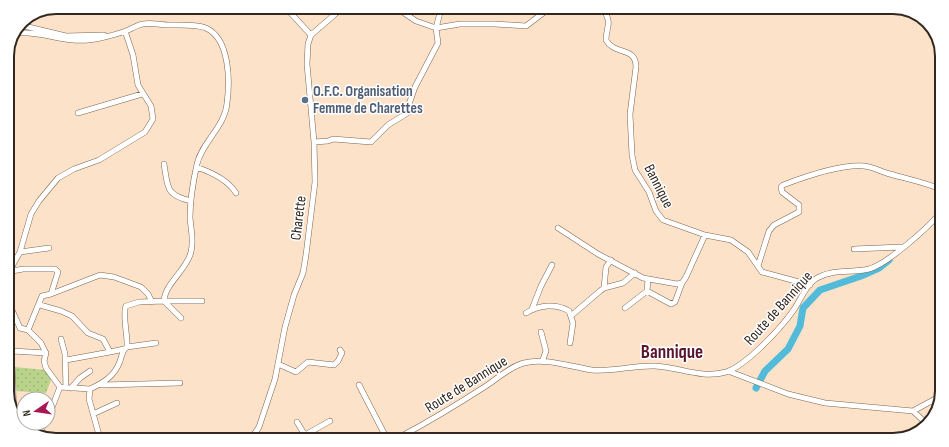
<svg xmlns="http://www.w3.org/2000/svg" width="949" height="447" viewBox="0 0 949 447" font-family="'Sofia Sans Condensed',sans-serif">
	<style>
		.grass { fill: url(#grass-dots) }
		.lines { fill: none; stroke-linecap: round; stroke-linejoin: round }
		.river { stroke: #52bbd9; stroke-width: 7 }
		.minor-casing { stroke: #7c654f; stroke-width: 6 }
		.minor { stroke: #fff; stroke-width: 5 }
		.service-dot { fill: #5c6f8a; stroke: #fff; stroke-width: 1.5 }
		.labels { text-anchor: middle; stroke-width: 3; stroke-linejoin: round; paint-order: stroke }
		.service-label { font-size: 15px; font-weight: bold; fill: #4e5e75; stroke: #fff; text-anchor: start }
		.street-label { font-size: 15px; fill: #32281f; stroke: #fff }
		.district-label { font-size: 19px; font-weight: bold; fill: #59152d; stroke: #fff }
		.rim { fill: none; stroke: #32281f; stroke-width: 2 }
	</style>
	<defs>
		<pattern id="grass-dots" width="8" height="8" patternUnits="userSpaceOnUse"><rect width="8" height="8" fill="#b9d38a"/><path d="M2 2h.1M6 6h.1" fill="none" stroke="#a0b577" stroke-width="1.8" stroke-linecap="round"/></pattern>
	</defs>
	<rect width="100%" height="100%" fill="#fde2ca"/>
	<!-- grass -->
	<path class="grass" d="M15 367 45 370 51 380 46 393 15 391Z"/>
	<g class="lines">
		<!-- river -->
		<path class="river" d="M756 388 765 371 788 349 800 326 803 308 820 290 861 276 879 268 889 260"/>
		<defs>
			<path id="minor" d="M286 8 311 35
				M398 9 416 21 436 28 460 24H495L526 26 547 10
				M596 10H603C613 23 606 27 606 40 615 56 636 46 636 67L630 114 632 155 635 170 649 192 656 211 663 220 705 235 731 240 748 252 762 272 810 285
				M20 25 66 36 104 35
				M16 33C40 30 63 43 88 40 101 39 114 35 126 31 131 29 137 25 143 24 151 22 161 25 170 25 181 25 196 24 206 28 230 39 230 81 227 103 225 127 202 142 197 164 193 182 190 201 190 218 191 230 194 240 191 252 187 270 165 283 164 301L139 302 126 306C122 313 128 337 127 347 122 350 122 356 120 361 115 376 103 383 90 389
				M78 113 142 94
				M314 142 328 141 333 139 371 142 388 125 409 112 408 107 415 87 438 43 436 28 441 9
				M164 164C168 187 165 195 191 201
				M196 167C211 172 228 180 236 193
				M558 228 598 254 643 278 677 284 682 283 686 277 705 235
				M854 249 902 247
				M20 252 31 214 39 201 58 178 74 169 99 160 145 132 153 119 151 106 138 85 133 55 125 31
				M758 266 769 231 774 225 799 212V205L782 192 781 187 783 185C804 177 841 164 864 166 874 167 881 172 890 174 907 179 924 182 940 189
				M7 270 11 268 20 252 49 248
				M7 272 23 269H55L58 272 51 294 42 296 28 330
				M604 288 606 267 611 260
				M647 291 671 304 675 302 682 283
				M51 294 100 275 114 277 141 287 148 294 152 302
				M7 299 20 328 28 330 41 343 46 353 44 361 46 368 60 387
				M164 301H202
				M164 301 181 318
				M40 305 61 311 72 316 88 333 103 339 110 352 124 349
				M625 308 647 291 648 279
				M532 309 541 286 552 265
				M526 313C539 305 556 303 569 311L573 323 570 343
				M572 315 600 291 604 288 623 283 635 273
				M541 332 546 351 542 362
				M61 339 65 354 66 388
				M11 341 14 414
				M127 347 156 343
				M12 351 46 353
				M66 360 110 352
				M278 364 296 372 308 362 334 365 338 361 342 353 340 350
				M728 371 788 394 825 403 913 411 937 398
				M101 385 180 383
				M359 385 386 437
				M60 387 90 389 89 399 99 435
				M71 388 80 378 90 371
				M14 408 24 409
				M913 411 927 424
				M93 414 117 403
				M48 418 60 387
				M297 422 306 437
				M24 426 40 431
				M38 435 45 423
				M305 435 330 421
				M253 436 259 427 275 379 285 327 294 295 303 273 306 255 315 182 314 142 307 64 308 44 311 35 341 9
				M400 437C430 421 458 404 486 386 498 378 511 366 524 363 545 357 571 367 592 370 613 372 634 365 655 366 679 367 702 379 726 372 747 365 780 329 793 311 801 300 806 283 819 277 834 269 853 273 869 269 887 264 928 228 940 213"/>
		</defs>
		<!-- minor casing -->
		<use href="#minor" class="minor-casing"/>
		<!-- minor -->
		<use href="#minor" class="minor"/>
	</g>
	<!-- markers -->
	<circle class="service-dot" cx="305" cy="100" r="4"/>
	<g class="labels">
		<!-- service labels -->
		<g class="service-label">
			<text x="313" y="96">O.F.C. Organisation<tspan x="313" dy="17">Femme de Charettes</tspan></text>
		</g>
		<!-- street labels -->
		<g class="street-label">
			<text transform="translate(659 186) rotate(63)" y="5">Bannique</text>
			<text transform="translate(298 218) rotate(-83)" y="5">Charette</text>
			<text transform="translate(778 308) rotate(-48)" y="5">Route de Bannique</text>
			<text transform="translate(466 384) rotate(-32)" y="5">Route de Bannique</text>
		</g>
		<!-- district labels -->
		<g class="district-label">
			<text x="672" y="358">Bannique</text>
		</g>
	</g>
	<!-- crop -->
	<path d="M0 0H949V447H0ZM56 14H893A42 42 0 0 1 935 56V391A42 42 0 0 1 893 433H56A42 42 0 0 1 14 391V56A42 42 0 0 1 56 14Z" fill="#fff" fill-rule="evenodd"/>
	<path class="rim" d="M56 14H893A42 42 0 0 1 935 56V391A42 42 0 0 1 893 433H56A42 42 0 0 1 14 391V56A42 42 0 0 1 56 14Z"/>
	<!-- north arrow -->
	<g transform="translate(36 411) rotate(257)"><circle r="19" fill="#ffffff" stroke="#ada9a5"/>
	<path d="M0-3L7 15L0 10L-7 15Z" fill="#a81753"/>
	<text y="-6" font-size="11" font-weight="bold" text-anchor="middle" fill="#32281f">N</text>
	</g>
</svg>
